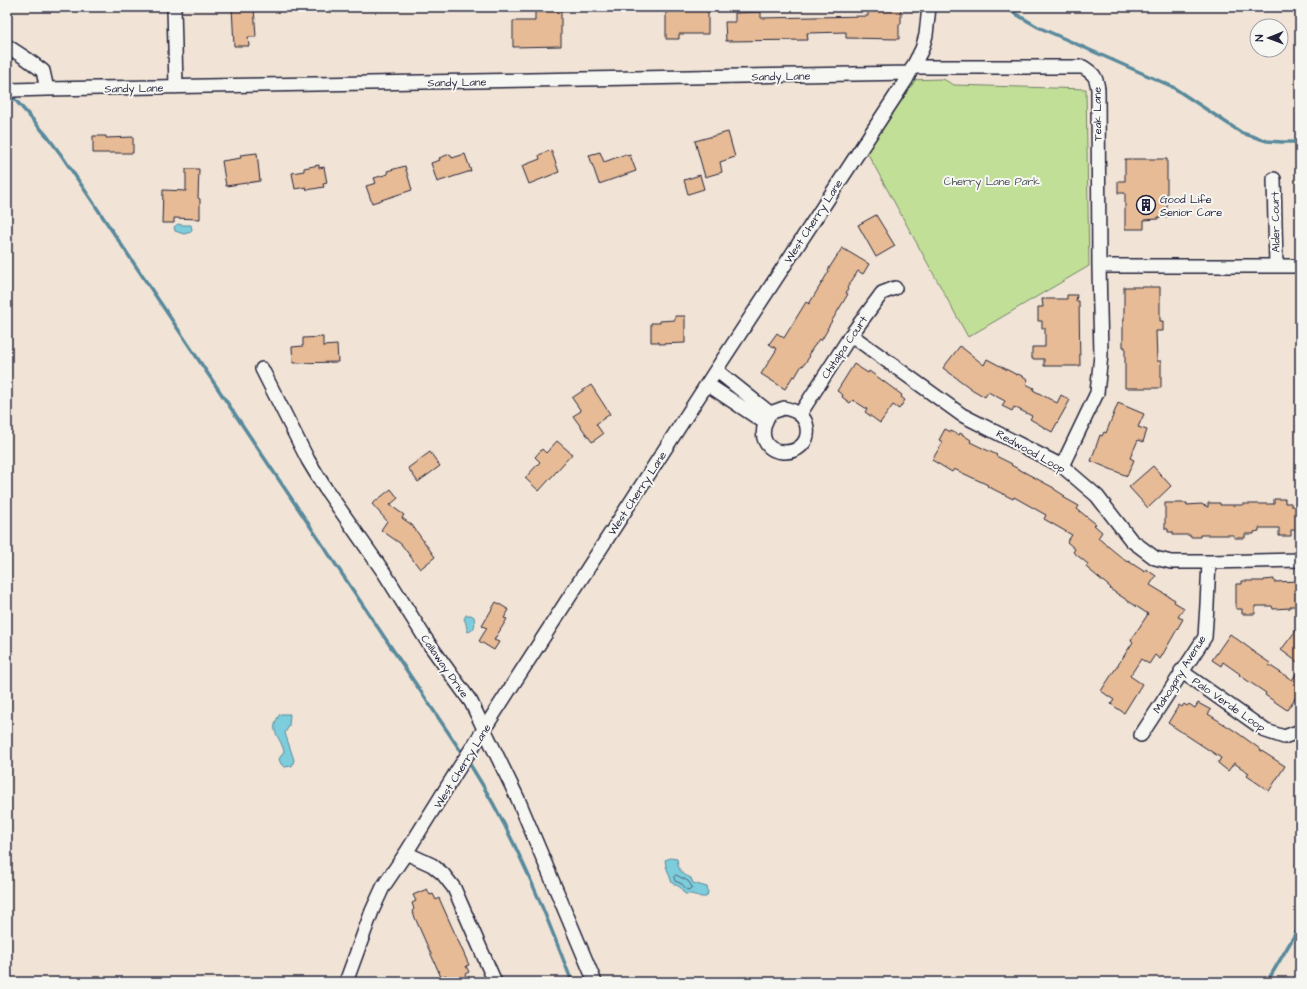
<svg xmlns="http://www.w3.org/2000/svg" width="1307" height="989" viewBox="0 0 1307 989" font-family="'Architects Daughter',sans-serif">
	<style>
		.green { fill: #c2df97; stroke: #728069 }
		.water { fill: #7ecddc; stroke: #59899c }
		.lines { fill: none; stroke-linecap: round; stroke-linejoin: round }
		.shore { stroke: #47667b; stroke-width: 1 }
		.stream { stroke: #59899c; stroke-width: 3.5 }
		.building { fill: #e6bb96; stroke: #22223b }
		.minor-casing { stroke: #22223b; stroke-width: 16 }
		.minor { stroke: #f6f6f2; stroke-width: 13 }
		.labels { text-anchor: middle; stroke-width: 4; stroke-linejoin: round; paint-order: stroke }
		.street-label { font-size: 11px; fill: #22223b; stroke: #f6f6f2 }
		.park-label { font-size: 11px; fill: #4a5152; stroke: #f6f6f2 }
		.poi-label { font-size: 11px; fill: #22223b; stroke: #f6f6f2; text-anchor: start }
	</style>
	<rect width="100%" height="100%" fill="#f1e4d6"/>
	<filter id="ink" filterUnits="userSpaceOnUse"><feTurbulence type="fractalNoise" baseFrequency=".025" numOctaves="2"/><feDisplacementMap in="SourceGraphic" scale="8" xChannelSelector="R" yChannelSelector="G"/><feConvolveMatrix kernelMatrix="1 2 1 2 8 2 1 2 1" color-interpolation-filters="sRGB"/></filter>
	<g filter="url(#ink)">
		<!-- green -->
		<path class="green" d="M943 79 954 85 1086 89 1089 266 968 337 863 145 906 80Z"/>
		<!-- water -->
		<path class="water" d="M178 224 182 225H191L192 230 191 232 184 234 175 231 174 227Z
			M466 615H471L474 617C475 624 476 630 468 632 466 628 467 624 464 619Z
			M280 714H290L289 726 285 733 294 760 292 766 284 767 281 764 279 759 284 751C279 734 268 731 280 714Z
			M670 858 677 859C679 871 680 873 691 878L693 883 707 887 708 893 706 897C698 898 695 893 685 894L680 887 672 883 666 866 665 860Z"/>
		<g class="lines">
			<!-- shore -->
			<path class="shore" d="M676 875 688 881 692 887 691 889 687 890 682 884 675 881 674 877Z"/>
			<!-- stream -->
			<path class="stream" d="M1004 7 1038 27 1171 86 1242 133 1267 141 1282 142H1300
				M12 96 47 136 62 156 460 750
				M471 766C513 832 544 909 572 982
				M1267 982 1300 926"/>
		</g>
		<!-- building -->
		<path class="building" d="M232 7H254L256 37H248L249 46H234Z
			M666 7H708V34H679V39H666Z
			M868 7H901V24H899V39L846 38V32L807 33 808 40 726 41 725 22H735V13L761 12V18L868 16Z
			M561 10V46L513 47V21H535V11Z
			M728 132 735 157 720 162 722 172 705 177 695 141Z
			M93 136H106V138L133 137V153H93Z
			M551 150 559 172 529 184 522 166 540 159 539 155Z
			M600 152 604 162 626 154 627 156 630 155 636 171 599 184 589 155Z
			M257 153 260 181 226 186 222 161 241 158 240 155Z
			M450 154 452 158 465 154 471 171 437 182 431 163 440 160 439 158Z
			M1125 159H1167V217H1158V219L1144 220V229H1125V193H1118V181H1125Z
			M319 165V168L324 167 327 183 323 184 324 187 307 190 306 187 295 189 292 173 304 171V168Z
			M405 166 412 190 372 203 366 186 376 183 374 178 388 174 387 171Z
			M186 169H199L198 198 200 199V219L174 218V223H162L163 190 186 191Z
			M700 175 704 189 688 194 684 180Z
			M876 215 895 246 876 257 858 225Z
			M842 248 869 264 863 274 858 271 847 288 848 289 846 293 848 294 827 329H828L821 341 819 339 808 355 810 356 803 366 802 365 795 377 793 376 785 389 761 374 777 349 769 344 777 333 784 338 806 302 809 304 829 271 828 270Z
			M1124 287H1160V321H1163V331H1156L1157 361H1161V388H1125V347H1123V321H1124Z
			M1067 295H1077L1076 301H1079L1080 366H1044V359H1032V347H1045V328H1042V321H1038V307H1043L1042 299H1067Z
			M675 316H685V343L659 344V342H651V323H660V321L675 320Z
			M323 337V346L337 345 338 362 293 363 292 347 303 346V338Z
			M960 346 984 365 987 359 1017 375 1018 374 1028 379 1026 384 1034 388 1033 390 1057 403 1061 395 1070 400 1052 432 1030 419 1032 416 1014 407 1012 411 1002 406 1005 401 988 392 985 397 973 390 943 368Z
			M854 364 868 373 869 371 879 378 902 395 901 397 905 400 899 409 893 405 880 423 865 412 867 409 853 400 850 403 842 397 843 395 837 391Z
			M591 385 610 414 596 424 603 434 592 442 573 416 581 411 572 398Z
			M1118 403 1144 414 1138 427 1147 430 1143 442 1138 440 1130 458 1134 460 1127 476 1091 461 1100 435 1102 436 1104 432 1106 433Z
			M945 429 951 432V431L959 435 960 433 971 440 970 442 997 455 996 456 1012 464 1011 465 1054 488V489L1065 496 1063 497 1079 506 1077 509 1096 524 1094 525 1102 532 1098 538 1127 562 1128 561 1145 572 1146 569 1156 576 1150 585 1175 600 1174 602 1184 608 1178 617 1183 619 1160 659 1155 655 1149 664 1141 659 1130 676 1142 684 1124 713 1111 704 1114 700 1101 691 1133 642 1131 640 1148 614 1110 589 1111 588 1086 567 1088 564 1073 552 1075 549 1067 542 1072 535 1044 519 1046 515 1014 497 1013 499 987 486 988 485 954 469 952 472 932 460 943 442 939 440Z
			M557 441 572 454 539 491 525 478 540 462 535 457 542 449 546 453Z
			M430 452 440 466 418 482 408 468Z
			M1153 466 1171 486 1148 508 1129 487Z
			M391 489 398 498 390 505 404 515 402 518 412 525 435 557 420 569 401 544 381 530 387 521 372 504Z
			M1274 499H1285V503H1291V506H1300V530H1291V536H1279V528H1259V531L1254 532V534H1245V538H1234V535H1200V537H1190V535H1173V532H1168V529H1165V503H1187V505L1201 504 1208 507V503H1220V505H1243V504H1274Z
			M1274 579V582L1300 581V606H1290V608L1273 609 1272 606H1255V614H1242V609H1236V584H1242V581H1264V580Z
			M496 602 509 610 504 618 507 619 494 640 499 642 494 650 479 641 487 628 482 626Z
			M1300 625V664L1281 650Z
			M1230 634 1252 650V651L1270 663 1269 665 1292 680 1300 668V691L1287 710 1265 695 1266 693 1239 675 1240 674 1223 662 1221 666 1212 660Z
			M1198 703 1211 710 1208 714 1235 731 1260 749V750L1285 766 1269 791 1247 776 1249 773 1234 763 1228 771 1218 763 1221 758 1168 723 1179 705 1182 707 1184 704 1187 706 1189 704 1195 708Z
			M427 889 430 895 433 894 436 900 439 898 469 965 466 966 469 972 465 974 468 982H454L453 979 449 981 446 975 441 977 412 911 414 909 412 903 416 901 413 895Z"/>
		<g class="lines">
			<defs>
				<path id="minor" d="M174 7 176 87
					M7 46 27 59 43 71 47 89
					M913 67H1083C1094 74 1096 76 1098 89L1099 266 1101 355 1097 393 1062 466
					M7 94 12 90 47 89 909 73
					M1274 179 1276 266
					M1099 266H1300
					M851 335 962 415 1062 466 1097 496 1131 540 1155 558 1171 562H1209L1300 560
					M262 369 308 460 325 488 385 574 427 641 471 702 518 799 595 982
					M716 370 770 413
					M707 384 764 422
					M784 408C793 410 802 413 806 423 818 464 741 462 770 413Z
					M800 414 851 335 882 293 895 288
					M1181 671 1266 731 1284 737 1300 731
					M1141 735 1205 637 1207 605 1209 562
					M406 853 432 865 443 874 454 888 495 982
					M346 982 372 911 383 887 406 853 457 771 716 370 906 80 922 49 926 35 929 7"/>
			</defs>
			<!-- minor casing -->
			<use href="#minor" class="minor-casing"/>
			<!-- minor -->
			<use href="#minor" class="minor"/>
		</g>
	</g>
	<!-- icons -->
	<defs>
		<symbol id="building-ring" viewBox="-11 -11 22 22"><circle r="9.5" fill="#f6f6f2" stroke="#22223b" stroke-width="1.5"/><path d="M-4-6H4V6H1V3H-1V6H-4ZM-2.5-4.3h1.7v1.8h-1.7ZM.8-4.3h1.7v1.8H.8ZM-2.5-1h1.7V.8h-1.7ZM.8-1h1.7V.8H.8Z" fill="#22223b"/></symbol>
	</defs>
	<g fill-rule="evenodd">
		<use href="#building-ring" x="1135" y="194" width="22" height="22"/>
	</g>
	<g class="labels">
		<!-- street labels -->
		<g class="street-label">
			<text transform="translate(781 76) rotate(-1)" y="4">Sandy Lane</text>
			<text transform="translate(457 82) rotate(-1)" y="4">Sandy Lane</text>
			<text transform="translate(134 88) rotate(-1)" y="4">Sandy Lane</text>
			<text transform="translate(1097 114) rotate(-91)" y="4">Teak Lane</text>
			<text transform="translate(813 221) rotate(-57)" y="4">West Cherry Lane</text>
			<text transform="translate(1275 222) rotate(-91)" y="4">Alder Court</text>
			<text transform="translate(844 347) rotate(-56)" y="4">Chitalpa Court</text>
			<text transform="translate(1031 451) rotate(29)" y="4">Redwood Loop</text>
			<text transform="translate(637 493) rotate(-57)" y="4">West Cherry Lane</text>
			<text transform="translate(445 666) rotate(55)" y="4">Callaway Drive</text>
			<text transform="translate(1179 674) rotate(-58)" y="4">Mahogany Avenue</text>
			<text transform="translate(1229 704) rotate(35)" y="4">Palo Verde Loop</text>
			<text transform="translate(462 766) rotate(-58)" y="4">West Cherry Lane</text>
		</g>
		<!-- park labels -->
		<g class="park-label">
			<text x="992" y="185">Cherry Lane Park</text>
		</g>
		<!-- poi labels -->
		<g class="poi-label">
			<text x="1160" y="203">Good Life<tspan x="1160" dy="13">Senior Care</tspan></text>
		</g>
	</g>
	<!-- margin -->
	<rect width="1307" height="989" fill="none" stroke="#f6f6f2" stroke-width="24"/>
	<rect x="12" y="12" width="1283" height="965" fill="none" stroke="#22223b" stroke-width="1.5" filter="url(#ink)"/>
	<!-- north arrow -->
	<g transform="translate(1269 38) rotate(269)"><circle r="19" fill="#f6f6f2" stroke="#a1a1a9"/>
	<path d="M0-3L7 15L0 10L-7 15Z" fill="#22223b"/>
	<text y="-6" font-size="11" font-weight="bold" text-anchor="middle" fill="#22223b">N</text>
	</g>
</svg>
